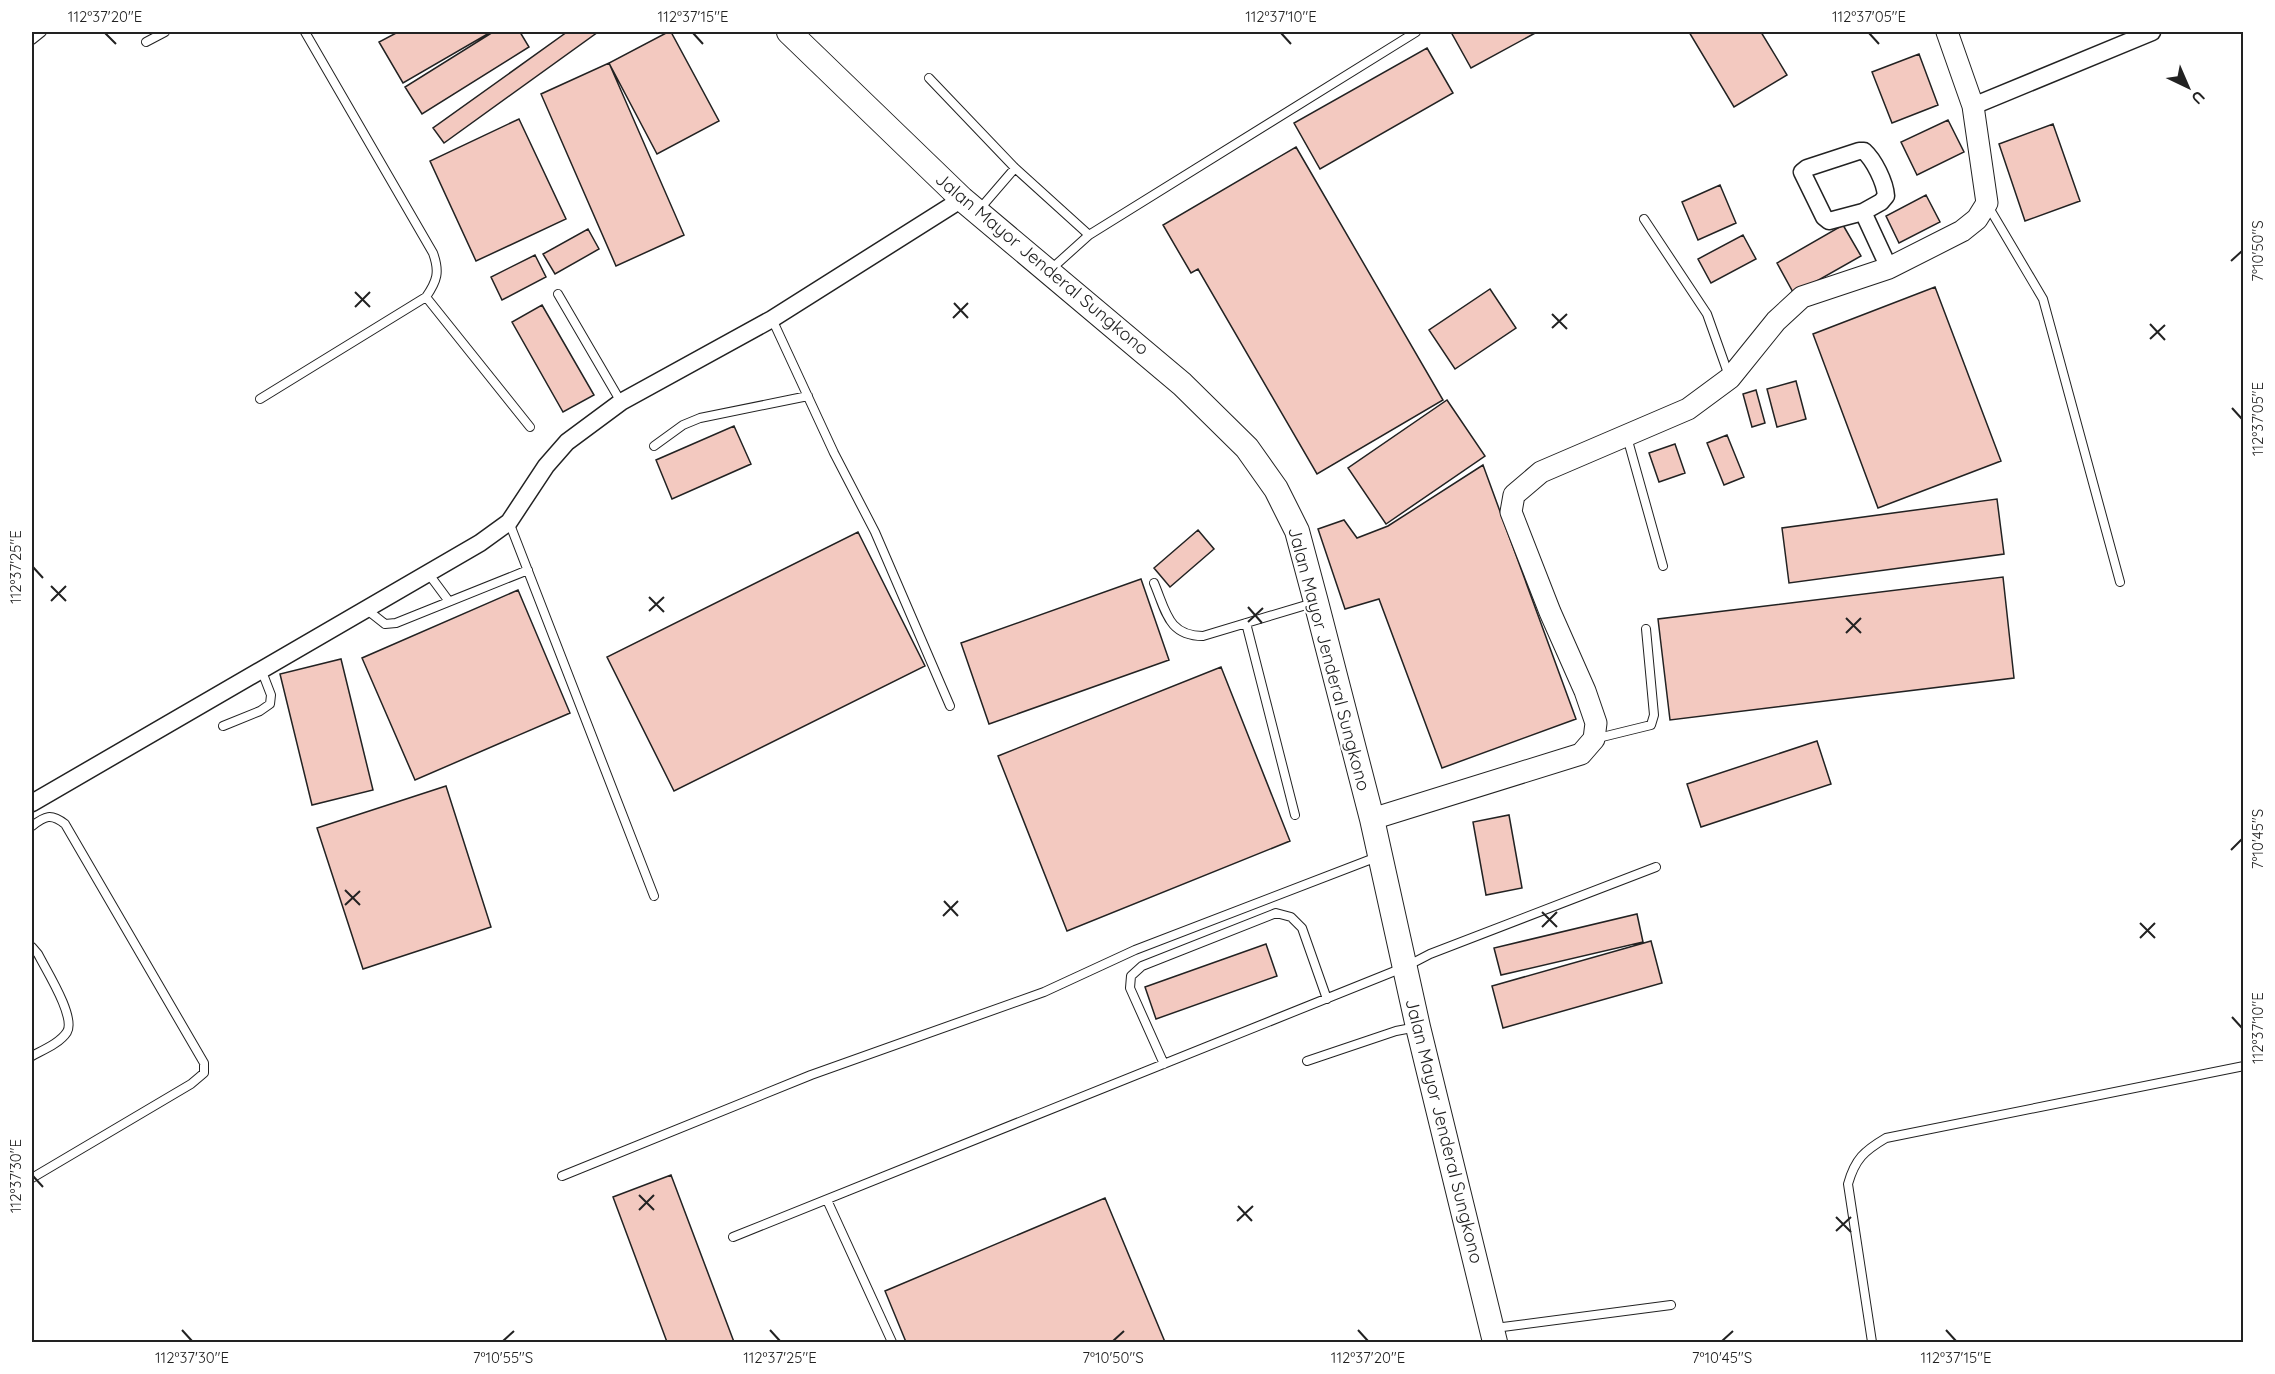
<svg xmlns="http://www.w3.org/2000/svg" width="2275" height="1374" viewBox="0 0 2275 1374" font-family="Quicksand,sans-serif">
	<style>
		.building { fill: #f3c9c0; stroke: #222; stroke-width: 1.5 }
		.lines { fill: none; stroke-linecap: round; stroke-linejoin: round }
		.service-casing { stroke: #222; stroke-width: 10 }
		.minor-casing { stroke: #222; stroke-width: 19 }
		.tertiary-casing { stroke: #222; stroke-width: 23 }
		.secondary-casing { stroke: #222; stroke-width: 26 }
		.service { stroke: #fff; stroke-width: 8 }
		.minor { stroke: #fff; stroke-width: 16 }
		.tertiary { stroke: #fff; stroke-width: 21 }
		.secondary { stroke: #fff; stroke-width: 24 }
		.ticks { fill: none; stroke: #222; stroke-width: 2 }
		.labels { text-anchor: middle; stroke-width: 4.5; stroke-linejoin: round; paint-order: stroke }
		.street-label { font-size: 18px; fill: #222; stroke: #fff }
		.neatline { fill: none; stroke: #222; stroke-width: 2 }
		.ticks-label { font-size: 15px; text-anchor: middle; fill: #222 }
	</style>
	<rect width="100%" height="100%" fill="#fff"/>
	<!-- building -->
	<path class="building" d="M398 32H491L403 83 379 42Z
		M493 32H520L529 47 422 114 405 87Z
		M567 32H598L444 143 433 128Z
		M668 32H671L719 121 657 154 609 63Z
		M1451 32H1537L1471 68Z
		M1689 32H1761L1787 75 1734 107Z
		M1427 48 1453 93 1320 169 1294 123Z
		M1919 54 1938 105 1892 123 1872 72Z
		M609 63 684 235 616 266 541 94Z
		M519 119 566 219 476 261 430 161Z
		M1948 120 1964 152 1917 175 1901 142Z
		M2053 124 2080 201 2025 221 1999 144Z
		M1296 147 1443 400 1317 474 1198 269 1191 273 1163 225Z
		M1720 185 1736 223 1698 240 1682 202Z
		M1926 195 1940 222 1899 243 1886 216Z
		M1843 225 1861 256 1794 294 1777 263Z
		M588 229 599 249 555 274 543 254Z
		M1743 235 1756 259 1711 283 1698 259Z
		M535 255 546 277 502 300 491 277Z
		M1935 287 2001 461 1878 508 1813 334Z
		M1490 289 1516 328 1455 369 1429 330Z
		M542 305 594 395 563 412 512 322Z
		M1796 381 1806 419 1777 427 1767 389Z
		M1756 390 1765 423 1752 427 1743 394Z
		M1447 400 1485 456 1386 524 1348 468Z
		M734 426 751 464 672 499 656 460Z
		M1727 435 1744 477 1724 485 1707 443Z
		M1675 444 1685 473 1659 482 1649 453Z
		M1483 465 1576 719 1442 768 1379 599 1345 609 1318 529 1344 520 1357 538 1388 526Z
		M1997 499 2004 554 1789 583 1782 528Z
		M1198 530 1214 549 1170 587 1154 568Z
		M858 532 925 666 674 791 607 657Z
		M2003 577 2014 678 1670 720 1658 619Z
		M1141 579 1169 660 989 724 961 643Z
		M518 590 570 713 415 780 362 658Z
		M341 659 373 790 312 805 280 674Z
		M1221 667 1290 841 1067 931 998 756Z
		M1817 741 1831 784 1701 827 1687 784Z
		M446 786 491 927 363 969 317 828Z
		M1509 815 1522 888 1486 895 1473 822Z
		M1637 914 1643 942 1501 975 1494 948Z
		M1651 941 1662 983 1503 1028 1492 986Z
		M1266 944 1277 976 1156 1019 1145 987Z
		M671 1175 734 1342H667L613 1197Z
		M1105 1198 1165 1342H906L885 1291Z"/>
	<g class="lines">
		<defs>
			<path id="service" d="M305 32 433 253C440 272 437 281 426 297L530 427
				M32 40 42 32
				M146 42 165 32
				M929 78 1015 168 1089 235 1416 32
				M1988 206 2043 299 2120 582
				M978 211 1015 168
				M1644 219 1707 314 1729 376
				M1049 271 1089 235
				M558 294 621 402
				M772 319 834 453 875 532 950 706
				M260 399 426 297
				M1627 437 1663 566
				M654 446 683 425 700 418 808 396
				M509 522 654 896
				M428 573 448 600
				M1154 583C1166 611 1168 636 1203 636L1313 603
				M366 609 385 624 396 623 528 570
				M1246 623 1295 815
				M223 726 260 711 270 704 271 695 261 669
				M1594 739 1651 725 1654 715 1646 629
				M32 826C45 816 51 813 65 824L204 1063V1073L191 1084 32 1178
				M32 947 38 954C46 970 76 1017 67 1032 60 1043 43 1050 32 1056
				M1307 1061 1396 1031 1417 1027
				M1164 1064 1130 988 1131 976 1142 966 1276 913 1291 917 1302 928 1327 999
				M562 1176 811 1075 1044 992 1135 950 1377 857
				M827 1200 892 1342
				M733 1237 1405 967 1430 954 1656 867
				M1495 1328 1671 1305
				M1872 1342 1848 1184C1855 1159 1864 1151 1886 1138L2244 1066"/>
			<path id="minor" d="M1973 106 2152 32
				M1863 212 1829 221 1824 217 1802 172 1807 168 1859 151H1864C1874 160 1885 182 1886 196L1881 202 1863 212 1889 268
				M32 803 480 543 509 522 546 466 567 442 621 402 772 319 962 199"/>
			<path id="tertiary" d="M1372 819 1581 754 1594 739 1596 723 1585 691 1550 612 1511 512 1514 495 1541 472 1688 409 1730 378 1776 321 1802 297 1889 268 1962 231 1977 219 1987 203 1973 106 1947 32"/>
			<path id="secondary" d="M789 32 962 199 1182 384 1247 448 1276 489 1297 531 1316 602 1372 819 1418 1027 1495 1342"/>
		</defs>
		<!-- service casing -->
		<use href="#service" class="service-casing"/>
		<!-- minor casing -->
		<use href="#minor" class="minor-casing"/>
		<!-- tertiary casing -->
		<use href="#tertiary" class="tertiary-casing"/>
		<!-- secondary casing -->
		<use href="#secondary" class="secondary-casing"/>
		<!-- service -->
		<use href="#service" class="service"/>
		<!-- minor -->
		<use href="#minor" class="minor"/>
		<!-- tertiary -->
		<use href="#tertiary" class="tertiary"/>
		<!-- secondary -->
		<use href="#secondary" class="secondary"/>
	</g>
	<!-- ticks -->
	<path class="ticks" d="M105 33 116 44M693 33 703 44M1281 33 1291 44M1869 33 1879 44M2231 261 2242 251M355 292 370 307M954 303 968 318M355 307 370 292M1552 314 1567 329M953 318 968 303M2150 324 2165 340M1552 328 1567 314M2150 339 2165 325M2232 408 2242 419M33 567 43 578M51 586 66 601M649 597 664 612M51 601 66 586M1248 607 1262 623M649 611 664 597M1846 618 1861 633M1248 622 1263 608M1846 633 1861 618M2231 850 2242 839M345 890 360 905M944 901 958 916M345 905 360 891M1542 912 1557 927M943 916 958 901M2140 923 2155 938M1542 927 1557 912M2140 938 2155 923M2232 1017 2242 1028M33 1176 43 1187M639 1195 654 1210M1238 1206 1252 1221M639 1210 654 1195M1836 1217 1851 1232M1237 1221 1253 1206M1836 1231 1851 1217M182 1330 192 1341M770 1330 780 1341M1358 1330 1368 1341M1946 1330 1956 1341M503 1341 514 1331M1113 1341 1124 1331M1722 1341 1733 1331"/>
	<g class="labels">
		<!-- street labels -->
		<g class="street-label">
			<text transform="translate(1042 264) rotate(40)" y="6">Jalan Mayor Jenderal Sungkono</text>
			<text transform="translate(1329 659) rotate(75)" y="6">Jalan Mayor Jenderal Sungkono</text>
			<text transform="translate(1444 1131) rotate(76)" y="6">Jalan Mayor Jenderal Sungkono</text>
		</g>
	</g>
	<!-- border -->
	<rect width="2275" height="1374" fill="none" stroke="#ffffff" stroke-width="66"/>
	<!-- north arrow -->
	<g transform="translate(2188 87) rotate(136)" stroke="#ffffff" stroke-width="4.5" paint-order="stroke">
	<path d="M0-4.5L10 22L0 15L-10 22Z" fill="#222222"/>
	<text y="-9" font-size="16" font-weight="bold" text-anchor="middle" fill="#222222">U</text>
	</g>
	<rect x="33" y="33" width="2209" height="1308" class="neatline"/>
	<g class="ticks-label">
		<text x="105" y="22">112°37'20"E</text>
		<text x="693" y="22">112°37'15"E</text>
		<text x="1281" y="22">112°37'10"E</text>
		<text x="1869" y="22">112°37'05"E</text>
		<text transform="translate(2258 251) rotate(-90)" y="5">7°10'50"S</text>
		<text transform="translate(2258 419) rotate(-90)" y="5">112°37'05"E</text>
		<text transform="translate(16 567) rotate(-90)" y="5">112°37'25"E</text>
		<text transform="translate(2258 839) rotate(-90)" y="5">7°10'45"S</text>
		<text transform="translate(2258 1028) rotate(-90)" y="5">112°37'10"E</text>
		<text transform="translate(16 1176) rotate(-90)" y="5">112°37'30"E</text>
		<text x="192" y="1363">112°37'30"E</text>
		<text x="503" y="1363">7°10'55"S</text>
		<text x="780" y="1363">112°37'25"E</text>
		<text x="1113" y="1363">7°10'50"S</text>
		<text x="1368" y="1363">112°37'20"E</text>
		<text x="1722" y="1363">7°10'45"S</text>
		<text x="1956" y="1363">112°37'15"E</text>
	</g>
</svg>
